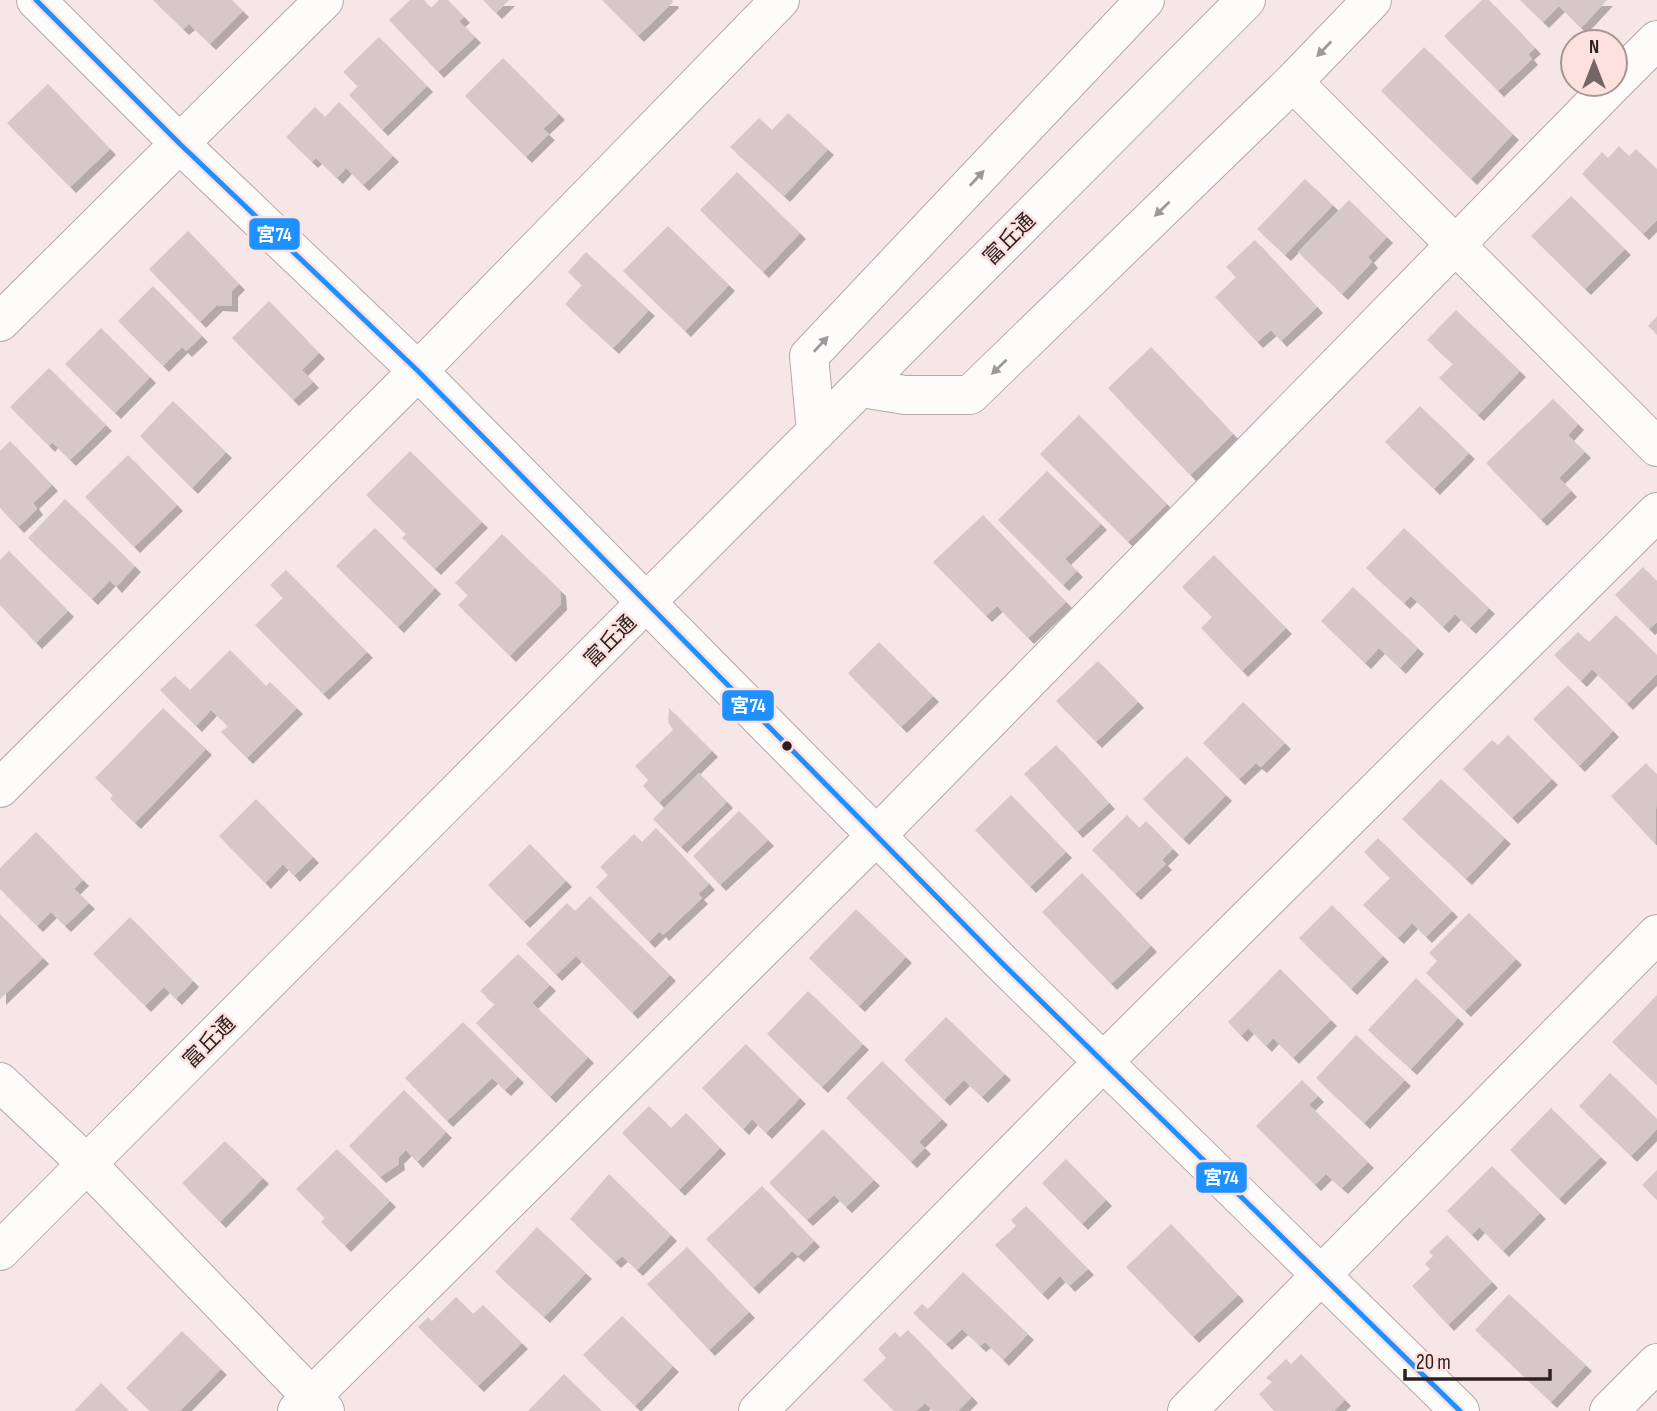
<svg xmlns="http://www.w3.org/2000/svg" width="1657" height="1411" viewBox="0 0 1657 1411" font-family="'Sofia Sans Condensed','Noto Sans JP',sans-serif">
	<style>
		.building { fill: #d6c8c8; filter: url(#shadow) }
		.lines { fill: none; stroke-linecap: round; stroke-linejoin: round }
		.street-casing { stroke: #b5a8a7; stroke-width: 40 }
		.secondary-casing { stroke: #b5a8a7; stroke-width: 40 }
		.street { stroke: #fefbfb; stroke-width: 38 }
		.secondary { stroke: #fefbfb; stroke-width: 38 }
		.bus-1-casing { stroke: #fde1df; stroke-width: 10 }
		.bus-1 { stroke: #1e90ff; stroke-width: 5 }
		.oneway { fill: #a09898 }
		.bus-dot { fill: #2d2020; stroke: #fde1df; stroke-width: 2.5 }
		.labels { text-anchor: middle; stroke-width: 5; stroke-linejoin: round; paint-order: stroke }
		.street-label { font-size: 21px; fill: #2d2020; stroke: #fde1df }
		.line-badge { stroke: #fde1df; stroke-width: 2.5 }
		.badge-label { font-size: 19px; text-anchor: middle; font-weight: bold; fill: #fff }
	</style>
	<defs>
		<filter id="shadow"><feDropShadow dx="6" dy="6" stdDeviation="0" flood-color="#0004"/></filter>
	</defs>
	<rect width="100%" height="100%" fill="#f6e7e6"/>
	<!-- building -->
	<path class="building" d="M153 0H232L243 11 210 44 189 24 183 29Z
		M410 0H424L431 8 439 0H448L464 17 459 21 475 37 438 72 389 20Z
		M483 0H509L496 13Z
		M602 0H672L673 2 638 36Z
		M1482 0H1489L1535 48 1528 54 1532 59 1498 91 1444 36Z
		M1520 0H1607L1581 28 1559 6 1543 22Z
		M379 37 427 86 382 130 349 95 358 86 343 72Z
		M1424 47 1513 134 1471 179 1381 91Z
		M503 58 559 114 543 129 549 134 526 157 465 96Z
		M48 84 110 149 70 187 7 123Z
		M339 102 393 156 363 185 346 168 337 178 316 158 312 162 286 137 315 107 325 117Z
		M788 113 828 149 784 196 730 147 759 118 772 130Z
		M1619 146 1629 156 1636 149 1657 169V220L1643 234 1582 174 1602 152 1608 158Z
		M737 172 800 233 763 272 700 210Z
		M1305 179 1333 205 1285 255 1257 229Z
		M1571 196 1625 249 1585 289 1531 236Z
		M1349 200 1387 237 1368 257 1372 262 1342 294 1298 252Z
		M668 226 729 285 685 331 623 271Z
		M188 231 239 284 232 291V306L217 305 200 322 149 269Z
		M1255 240 1317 307 1281 341 1271 330 1257 342 1215 297 1236 277 1226 267Z
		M586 252 649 310 613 348 565 304 582 285 568 272Z
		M153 286 202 336 186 351 182 347 163 366 118 321Z
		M269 301 319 353 302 370 313 382 293 400 232 338Z
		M1456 310 1520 371 1478 415 1439 378 1453 364 1427 340Z
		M1657 316V334L1648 326Z
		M101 328 150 377 115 413 65 364Z
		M1151 347 1233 434 1190 475 1108 388Z
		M49 368 106 425 70 460 52 442 49 446 10 407Z
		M1553 399 1578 424 1568 435 1585 452 1559 478 1571 491 1541 520 1486 463Z
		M173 401 226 452 192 488 140 436Z
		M1420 406 1469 453 1434 489 1385 442Z
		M1079 415 1167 504 1128 542 1040 454Z
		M10 441 52 485 33 503 37 509 18 527 0 508V451Z
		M410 451 482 522 435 569 402 538 406 534 366 495Z
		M128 455 177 505 134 547 85 497Z
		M1047 471 1101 524 1065 559 1077 571 1063 585 998 520Z
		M65 499 135 566 116 587 110 580 92 599 28 538Z
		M983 515 1066 602 1028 638 997 606 986 616 933 562Z
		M375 528 435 588 398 627 336 566Z
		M1404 528 1489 608 1470 628 1455 614 1443 627 1411 596 1404 603 1366 568Z
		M502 534 560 590 561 604 510 656 458 605 468 595 455 583Z
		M9 551 68 611 36 643 0 605V560Z
		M1214 555 1286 628 1242 671 1201 628 1212 617 1182 587Z
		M1643 567 1657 581V622L1649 629 1615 595Z
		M286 570 367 652 323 694 255 625 283 598 270 585Z
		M1353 587 1418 648 1400 668 1379 648 1365 663 1321 621Z
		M1616 615 1657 655V674L1627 704 1592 669 1581 681 1554 655 1578 632 1589 642Z
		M879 642 933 696 901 727 848 673Z
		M230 650 266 686 270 682 297 708 247 758 221 732 228 726 211 710 196 726 160 690 175 676 190 690Z
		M1098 661 1138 702 1096 742 1056 701Z
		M1568 685 1613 731 1579 766 1533 719Z
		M1243 702 1285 743 1261 767 1256 763 1239 779 1203 743Z
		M163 708 206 749 135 823 110 799 113 795 95 778Z
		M669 708 712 751 659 803 643 786 648 780 635 766 673 730 668 722Z
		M1508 735 1552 779 1512 818 1463 769 1492 740 1498 745Z
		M1056 745 1109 803 1077 832 1024 774Z
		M1187 756 1226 795 1183 839 1143 799Z
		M1646 763 1657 775 1655 844 1611 796Z
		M699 773 727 802 681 847 653 819Z
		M1441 779 1505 838 1466 879 1402 819Z
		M1011 795 1066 852 1030 887 975 830Z
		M256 799 313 857 294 876 283 864 265 883 219 836Z
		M739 811 768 840 720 885 693 856Z
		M1127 815 1139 828 1146 821 1173 849 1162 860 1166 864 1135 894 1092 850Z
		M656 828 709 884 698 894 702 898 663 935 660 931 649 942 596 887 608 875 600 867 634 834 642 842Z
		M36 832 83 880 74 889 89 903 65 926 51 912 37 926 0 889V868Z
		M1378 838 1452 911 1426 937 1412 923 1398 938 1363 905 1390 878 1364 852Z
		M530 844 566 881 524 922 488 885Z
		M1082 873 1151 946 1111 984 1042 912Z
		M590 896 670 975 632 1013 576 956 556 975 526 944 567 903 575 911Z
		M1332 905 1383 956 1351 989 1299 938Z
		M856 909 906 957 859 1006 809 958Z
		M1469 913 1516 959 1465 1011 1426 973 1437 961 1429 953Z
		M0 914 43 958 0 999Z
		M130 917 193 981 176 999 164 987 145 1006 93 954Z
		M518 954 550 985 532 1003 588 1057 550 1097 476 1023 495 1004 480 991Z
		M1280 969 1331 1020 1293 1058 1273 1038 1266 1046 1248 1028 1241 1036 1228 1022Z
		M1416 978 1458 1018 1411 1069 1368 1030Z
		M808 991 863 1044 822 1087 767 1034Z
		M1657 995V1085L1612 1042Z
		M946 1017 1005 1074 982 1097 964 1080 944 1100 904 1060Z
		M463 1022 518 1077 505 1090 492 1078 447 1121 405 1078Z
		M1356 1035 1405 1080 1364 1123 1316 1078Z
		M746 1044 800 1098 766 1133 752 1119 743 1129 702 1088Z
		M882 1061 942 1119 919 1142 925 1148 911 1162 846 1098Z
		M1610 1073 1657 1119V1129L1631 1156 1579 1106Z
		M1302 1080 1318 1096 1309 1105 1368 1162 1342 1188 1326 1174 1315 1185 1256 1126Z
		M404 1090 446 1132 417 1162 406 1150 398 1158 399 1164 380 1177 349 1146Z
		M649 1106 671 1128 686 1113 720 1148 679 1190 622 1133Z
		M1551 1108 1601 1157 1559 1199 1510 1150Z
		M823 1129 874 1180 846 1207 834 1195 807 1220 769 1183Z
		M225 1141 263 1178 220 1222 182 1183Z
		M337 1149 390 1201 345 1246 321 1222 325 1218 296 1189Z
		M1066 1159 1106 1200 1082 1224 1042 1183Z
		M1492 1166 1540 1213 1503 1251 1479 1227 1472 1235 1447 1211Z
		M1657 1170V1200L1642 1185Z
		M609 1174 671 1235 637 1270 622 1256 615 1262 570 1219Z
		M762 1186 814 1241 798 1256 792 1251 753 1288 706 1239Z
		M1026 1206 1088 1269 1069 1286 1060 1276 1042 1294 995 1245 1016 1226 1011 1220Z
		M1171 1224 1238 1295 1193 1337 1126 1267Z
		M537 1227 586 1273 544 1317 495 1272Z
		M1447 1235 1492 1282 1448 1325 1412 1286 1430 1269 1425 1264 1433 1256 1429 1252Z
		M687 1247 749 1312 709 1350 647 1284Z
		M963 1272 1028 1334 1003 1360 985 1342 980 1346 962 1329 946 1344 913 1313 922 1304 928 1309Z
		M1509 1294 1586 1365 1551 1402 1475 1330Z
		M456 1297 473 1314 483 1305 522 1343 478 1386 418 1327 428 1317 432 1321Z
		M622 1316 673 1366 635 1406 583 1355Z
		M908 1330 972 1397 958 1411H933L925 1403 916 1411H894L863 1380 886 1358 878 1349 895 1332 900 1337Z
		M182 1331 221 1369 180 1411H150L126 1388Z
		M1301 1354 1345 1400 1334 1411H1274L1259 1394 1272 1382 1266 1378 1286 1359 1291 1364Z
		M564 1374 602 1411H528Z
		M101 1383 129 1411H74Z"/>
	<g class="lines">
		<defs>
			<path id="street" d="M1293 82 1657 447
				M1615 82 1657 40
				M0 322 324 0
				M862 388 905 395H970L1293 82 1372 0
				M816 432 809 356 1145 0
				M0 788 418 371 780 0
				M0 1082 87 1164 325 1411
				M297 1411 876 836 1613 84
				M758 1411 1103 1062 1657 512
				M1187 1411 1657 934
				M1609 1411 1657 1363"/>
			<path id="secondary" d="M36 0 180 144 418 371 1002 963 1460 1411
				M0 1251 1246 0"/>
		</defs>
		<!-- street casing -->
		<use href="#street" class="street-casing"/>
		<!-- secondary casing -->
		<use href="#secondary" class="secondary-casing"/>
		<!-- street -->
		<use href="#street" class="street"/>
		<!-- secondary -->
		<use href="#secondary" class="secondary"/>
		<defs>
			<path id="bus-1" d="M36 0 180 144 418 371 1002 963 1460 1411"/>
		</defs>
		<!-- bus-1 casing -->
		<use href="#bus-1" class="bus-1-casing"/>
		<!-- bus-1 -->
		<use href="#bus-1" class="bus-1"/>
	</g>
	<!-- one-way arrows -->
	<defs><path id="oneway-solid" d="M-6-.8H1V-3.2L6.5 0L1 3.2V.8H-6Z" transform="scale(1.75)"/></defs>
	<g class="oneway">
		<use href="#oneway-solid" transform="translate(1324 49) rotate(134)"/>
		<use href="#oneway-solid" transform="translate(977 178) rotate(-47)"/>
		<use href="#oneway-solid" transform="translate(1162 209) rotate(136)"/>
		<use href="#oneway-solid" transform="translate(821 344) rotate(-47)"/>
		<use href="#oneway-solid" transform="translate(999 367) rotate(136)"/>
	</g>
	<!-- markers -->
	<circle class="bus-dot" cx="787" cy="746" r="6"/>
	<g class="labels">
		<!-- street labels -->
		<g class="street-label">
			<text transform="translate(1009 239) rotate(-45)" y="7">富丘通</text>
			<text transform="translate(610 641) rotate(-45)" y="7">富丘通</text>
			<text transform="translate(209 1042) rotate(-45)" y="7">富丘通</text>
		</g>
	</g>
	<g class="line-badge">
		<rect x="248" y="217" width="53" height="34" rx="7" fill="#1e90ff"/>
		<rect x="721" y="689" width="54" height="33" rx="7" fill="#1e90ff"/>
		<rect x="1195" y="1161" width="53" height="33" rx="7" fill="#1e90ff"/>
	</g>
	<g class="badge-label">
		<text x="274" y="241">宮74</text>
		<text x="748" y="712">宮74</text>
		<text x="1221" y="1184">宮74</text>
	</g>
	<!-- north arrow -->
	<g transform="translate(1594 63)"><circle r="33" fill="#fde1df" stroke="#aa9493" stroke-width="2"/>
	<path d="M0-5L12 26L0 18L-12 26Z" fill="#736665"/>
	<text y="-10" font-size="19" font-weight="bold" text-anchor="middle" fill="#2d2020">N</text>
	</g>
	<!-- scale -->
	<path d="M1405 1369v10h145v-10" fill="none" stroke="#2d2020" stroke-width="3.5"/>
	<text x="1416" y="1369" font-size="21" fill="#2d2020" stroke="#fde1df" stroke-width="5" paint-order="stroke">20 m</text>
</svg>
